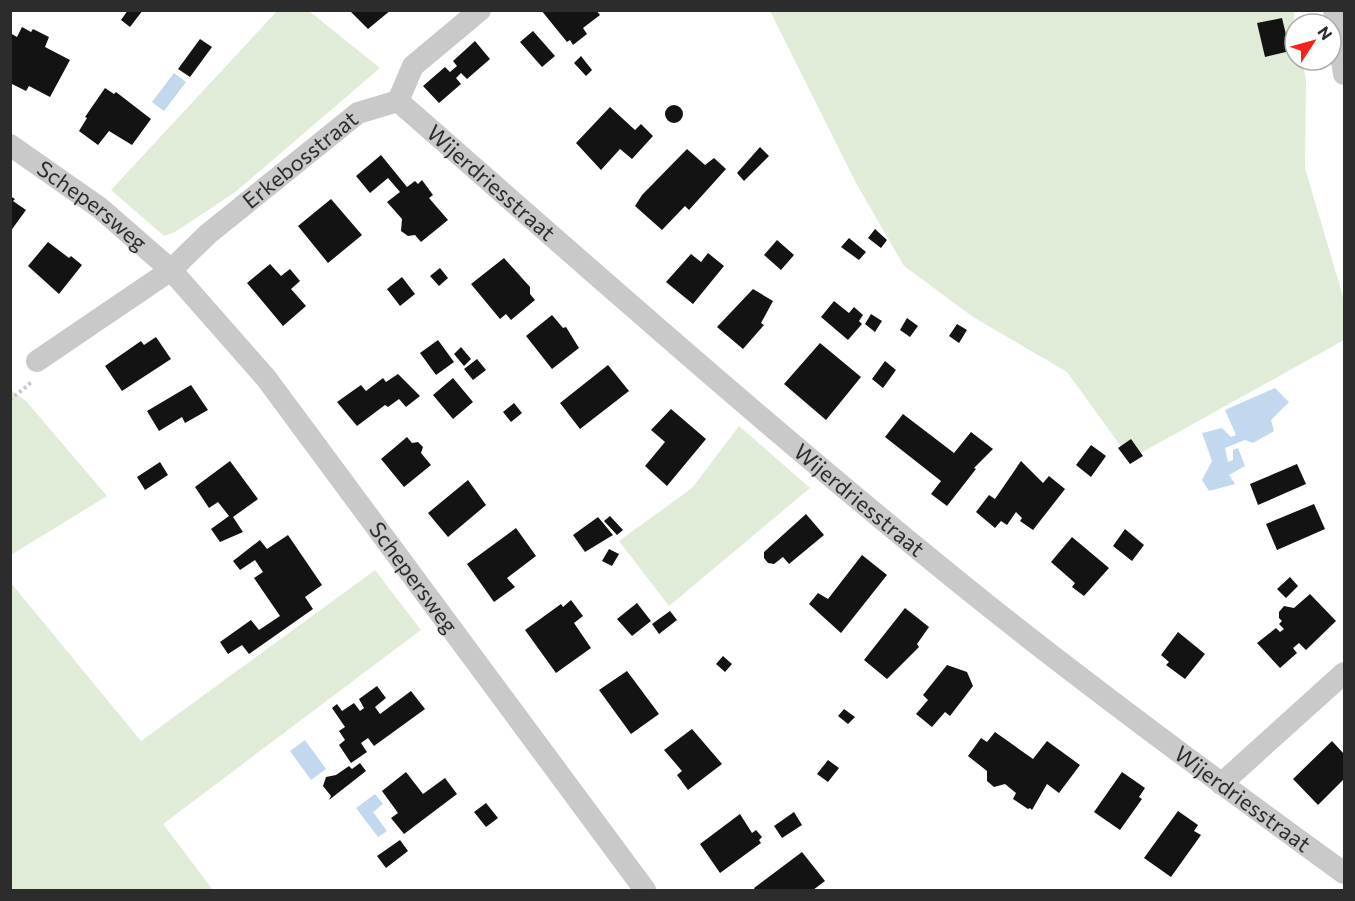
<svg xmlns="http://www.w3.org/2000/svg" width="1355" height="901" viewBox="0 0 1355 901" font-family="Commissioner,sans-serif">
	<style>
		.green { fill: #e1ecd8 }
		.water { fill: #c2d8ee }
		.building { fill: #131313 }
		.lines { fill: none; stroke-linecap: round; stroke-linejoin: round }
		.path { stroke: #c9c9c9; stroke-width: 4; stroke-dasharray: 3 3; stroke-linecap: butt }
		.minor { stroke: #c9c9c9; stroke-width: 22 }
		.labels { text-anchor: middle; stroke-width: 6; stroke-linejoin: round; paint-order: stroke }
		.street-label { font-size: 22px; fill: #2c2c2c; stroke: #fff }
	</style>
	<rect width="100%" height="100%" fill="#fff"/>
	<!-- green -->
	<path class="green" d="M278 10 309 11 380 68 234 193 175 232 164 236 111 190Z
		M770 11H1294L1295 60H1302L1306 79 1305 168 1344 300V340L1130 459 1067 372 973 317 904 266 856 183Z
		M11 390 26 401 107 496 11 555Z
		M739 426 810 488 669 606 619 541 692 488Z
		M375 570 421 630 163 824 213 890H11V583L141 741Z"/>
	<!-- water -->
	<path class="water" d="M174 73 186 82 164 111 152 102Z
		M1275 388 1289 402 1271 420 1274 431 1253 443 1245 440 1225 448 1228 462 1233 460V450L1238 448 1245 466 1229 475 1235 484 1209 491 1202 480 1212 461 1202 433 1222 428 1231 437 1236 435 1225 410Z
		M305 740 326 769 311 780 290 751Z
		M375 794 383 804 373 812 387 831 378 837 356 808Z"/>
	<!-- building -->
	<path class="building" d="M128 10H143L130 27 121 20Z
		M349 10H391L368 29Z
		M541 10H596L600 15 583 28 587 34 573 45 570 40 567 42Z
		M1282 18 1290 51 1265 57 1257 23Z
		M22 27 31 32 33 29 49 37 45 47 70 60 50 97 29 86 26 91 10 83V33L17 37Z
		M533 31 555 56 542 67 520 42Z
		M200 39 212 47 190 77 178 69Z
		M475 41 490 59 467 79 461 73 456 78 461 84 439 103 423 86 445 67 450 72 457 66 453 61Z
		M581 56 592 70 586 76 574 63Z
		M105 88 114 94 116 92 151 119 132 145 109 131 98 145 79 131 87 118 85 117Z
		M665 114a9 9 0 1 1 18 0a9 9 0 1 1-18 0Z
		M610 107 635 130 641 124 653 136 632 159 620 149 601 170 576 143Z
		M760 147 769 156 744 181 737 173Z
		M687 149 705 165 714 158 726 169 689 210 685 206 662 230 635 206 642 195Z
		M381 155 407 187 415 181 418 184 422 180 433 195 429 198 448 220 421 242 415 235 408 236 401 231 402 219 387 202 400 192 388 178 370 193 356 176Z
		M10 196 15 199 13 201 26 210 10 232Z
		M331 199 362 235 328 263 298 226Z
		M875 229 887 240 881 248 868 238Z
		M849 238 866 252 859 260 841 247Z
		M777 240 794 255 781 270 764 255Z
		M48 242 69 258 71 256 82 265 59 294 28 266Z
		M708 253 724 266 693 304 666 282 691 254 701 262Z
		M504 258 530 287V294L535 300 511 320 506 314 500 319 471 284Z
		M270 264 281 276 290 269 300 281 291 289 306 306 283 326 247 283Z
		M440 268 448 278 439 286 430 276Z
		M402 277 415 294 400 306 387 289Z
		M753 289 773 301 761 323 764 325 743 349 717 327Z
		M834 301 849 313 854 307 863 315 859 321 862 324 848 340 821 317Z
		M871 314 882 321 875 332 865 324Z
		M552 315 563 328 566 327 579 348 552 369 526 336Z
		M907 318 918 326 910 337 900 330Z
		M957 324 967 330 959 343 949 336Z
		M156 337 171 359 122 391 105 366 141 341 144 345Z
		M438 340 454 362 436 375 420 353Z
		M820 343 861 377 826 420 784 384Z
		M461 347 471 359 464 366 454 354Z
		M477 359 486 370 473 380 464 369Z
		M885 361 896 370 883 388 872 379Z
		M608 365 629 391 580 429 560 403Z
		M398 374 420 396 406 407 399 399 388 407 385 405 357 426 337 402 361 385 366 391 383 378 386 382Z
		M453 378 473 402 453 419 433 395Z
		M191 385 208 410 185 423 182 417 159 431 147 411Z
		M514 403 522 413 511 422 503 412Z
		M671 409 706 439 667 486 645 466 665 442 651 430Z
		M903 414 954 453 971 432 993 449 974 468 976 469 947 506 931 494 941 481 885 437Z
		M407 437 412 443 418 442 423 447 421 453 431 465 404 487 381 459Z
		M1131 439 1143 456 1130 464 1118 448Z
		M1091 445 1106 456 1091 477 1076 465Z
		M230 461 258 499 233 517 243 532 220 542 211 529 229 516 218 502 209 508 195 487Z
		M1021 461 1043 483 1049 476 1065 489 1033 530 1020 521 1022 518 1016 512 1007 525 1001 521 995 528 976 512 989 495 995 499Z
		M160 462 168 475 145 490 137 477Z
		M1297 464 1306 484 1258 505 1250 484Z
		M468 480 486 505 448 537 428 513Z
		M1314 504 1325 529 1277 550 1266 524Z
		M806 514 824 535 789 564 783 557 774 564 768 563 764 558V552Z
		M610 516 623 530 617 535 604 521Z
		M598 517 613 535 585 552 573 535Z
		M516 528 536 556 507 578 515 587 494 602 467 564Z
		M1125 529 1144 545 1132 561 1113 546Z
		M288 535 322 585 305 597 313 609 249 654 242 645 228 654 220 642 251 620 259 630 280 616 254 578 263 572 255 560 240 570 233 561 260 540 267 549Z
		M1072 537 1109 568 1084 596 1072 587 1075 583 1051 562Z
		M609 549 619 554 612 566 602 561Z
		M862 555 887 575 841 633 809 604 818 593 828 599Z
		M1290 577 1298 586 1286 598 1277 589Z
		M1310 594 1336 621 1306 650 1299 643 1293 648 1297 653 1280 668 1257 643 1276 628 1280 632 1284 629 1279 624 1282 621 1279 618V612L1284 606 1294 608Z
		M571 600 583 616 574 623 591 648 556 673 525 630 561 604 563 607Z
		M637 603 651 621 632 636 617 619Z
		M905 608 929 627 917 644 919 647 887 679 864 660Z
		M670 611 677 620 659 634 652 624Z
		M1178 632 1205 654 1185 679 1166 665 1169 662 1161 655Z
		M723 656 732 664 725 672 716 664Z
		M947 665 967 672 973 686 950 716 945 712 932 727 916 714 928 700 923 695Z
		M627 671 659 714 631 734 599 690Z
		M377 686 386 698 375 707 380 714 411 691 425 709 374 746 368 738 361 743 367 752 351 763 339 745 345 740 339 731 345 727 332 708 337 704 342 711 354 703 360 711 364 708 359 699Z
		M844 709 855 717 848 724 838 716Z
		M692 729 722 764 688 790 677 775 682 771 664 750Z
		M995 732 1033 759 1047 741 1080 765 1059 793 1047 784 1032 810 1030 808 1028 809 1013 799 1016 793 1005 784 994 787 987 781V771L968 756 981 738 987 742Z
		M1332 741 1344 754V779L1318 805 1293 779Z
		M828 760 839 768 828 782 817 774Z
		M360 763 366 771 329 800 331 796 323 786 326 777 336 775 349 766 352 769Z
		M406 772 423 794 445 778 457 794 404 834 391 818 398 813 382 791Z
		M1122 772 1145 788 1139 797 1142 799 1120 830 1094 812Z
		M486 803 498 818 486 827 474 812Z
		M1178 811 1198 825 1194 831 1201 835 1171 877 1144 858Z
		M794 812 802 825 782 838 774 826Z
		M740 814 752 833 756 830 762 837 759 840 761 843 720 873 700 844Z
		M400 840 408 851 386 868 377 856Z
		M802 852 825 881 813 890H755L754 888Z"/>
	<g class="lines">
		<!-- path -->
		<path class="path" d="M10 400 33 381"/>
		<!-- minor -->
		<g class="minor">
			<path d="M1334 10 1344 74"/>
			<path id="s1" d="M398 101C592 271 785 443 986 604 1103 697 1224 786 1344 873"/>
			<path d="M398 101 413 66 480 10"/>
			<path id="s2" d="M10 145 100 208 171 270 266 378 645 890"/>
			<path id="s3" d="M37 361 171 270 208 234 358 113 398 101"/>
			<path d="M1221 784 1344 673"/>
		</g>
	</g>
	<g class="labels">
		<!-- street labels -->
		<g class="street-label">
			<text dy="8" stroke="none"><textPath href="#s3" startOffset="332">Erkebosstraat</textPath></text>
			<text dy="8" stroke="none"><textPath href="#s1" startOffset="124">Wijerdriesstraat</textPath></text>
			<text dy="8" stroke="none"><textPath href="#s2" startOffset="102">Schepersweg</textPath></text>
			<text dy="8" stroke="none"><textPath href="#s1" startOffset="610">Wijerdriesstraat</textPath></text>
			<text dy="8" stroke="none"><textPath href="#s2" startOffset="596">Schepersweg</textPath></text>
			<text dy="8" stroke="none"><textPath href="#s1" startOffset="1096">Wijerdriesstraat</textPath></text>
		</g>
	</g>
	<!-- border -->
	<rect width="1355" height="901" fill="none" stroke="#2c2c2c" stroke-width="24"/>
	<!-- north arrow -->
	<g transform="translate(1313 42) rotate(54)"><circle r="28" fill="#ffffff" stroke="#ababab" stroke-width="1.5"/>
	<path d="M0-4.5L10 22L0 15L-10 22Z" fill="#f6211c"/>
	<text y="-9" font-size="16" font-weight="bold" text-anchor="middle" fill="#2c2c2c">N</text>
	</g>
</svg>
